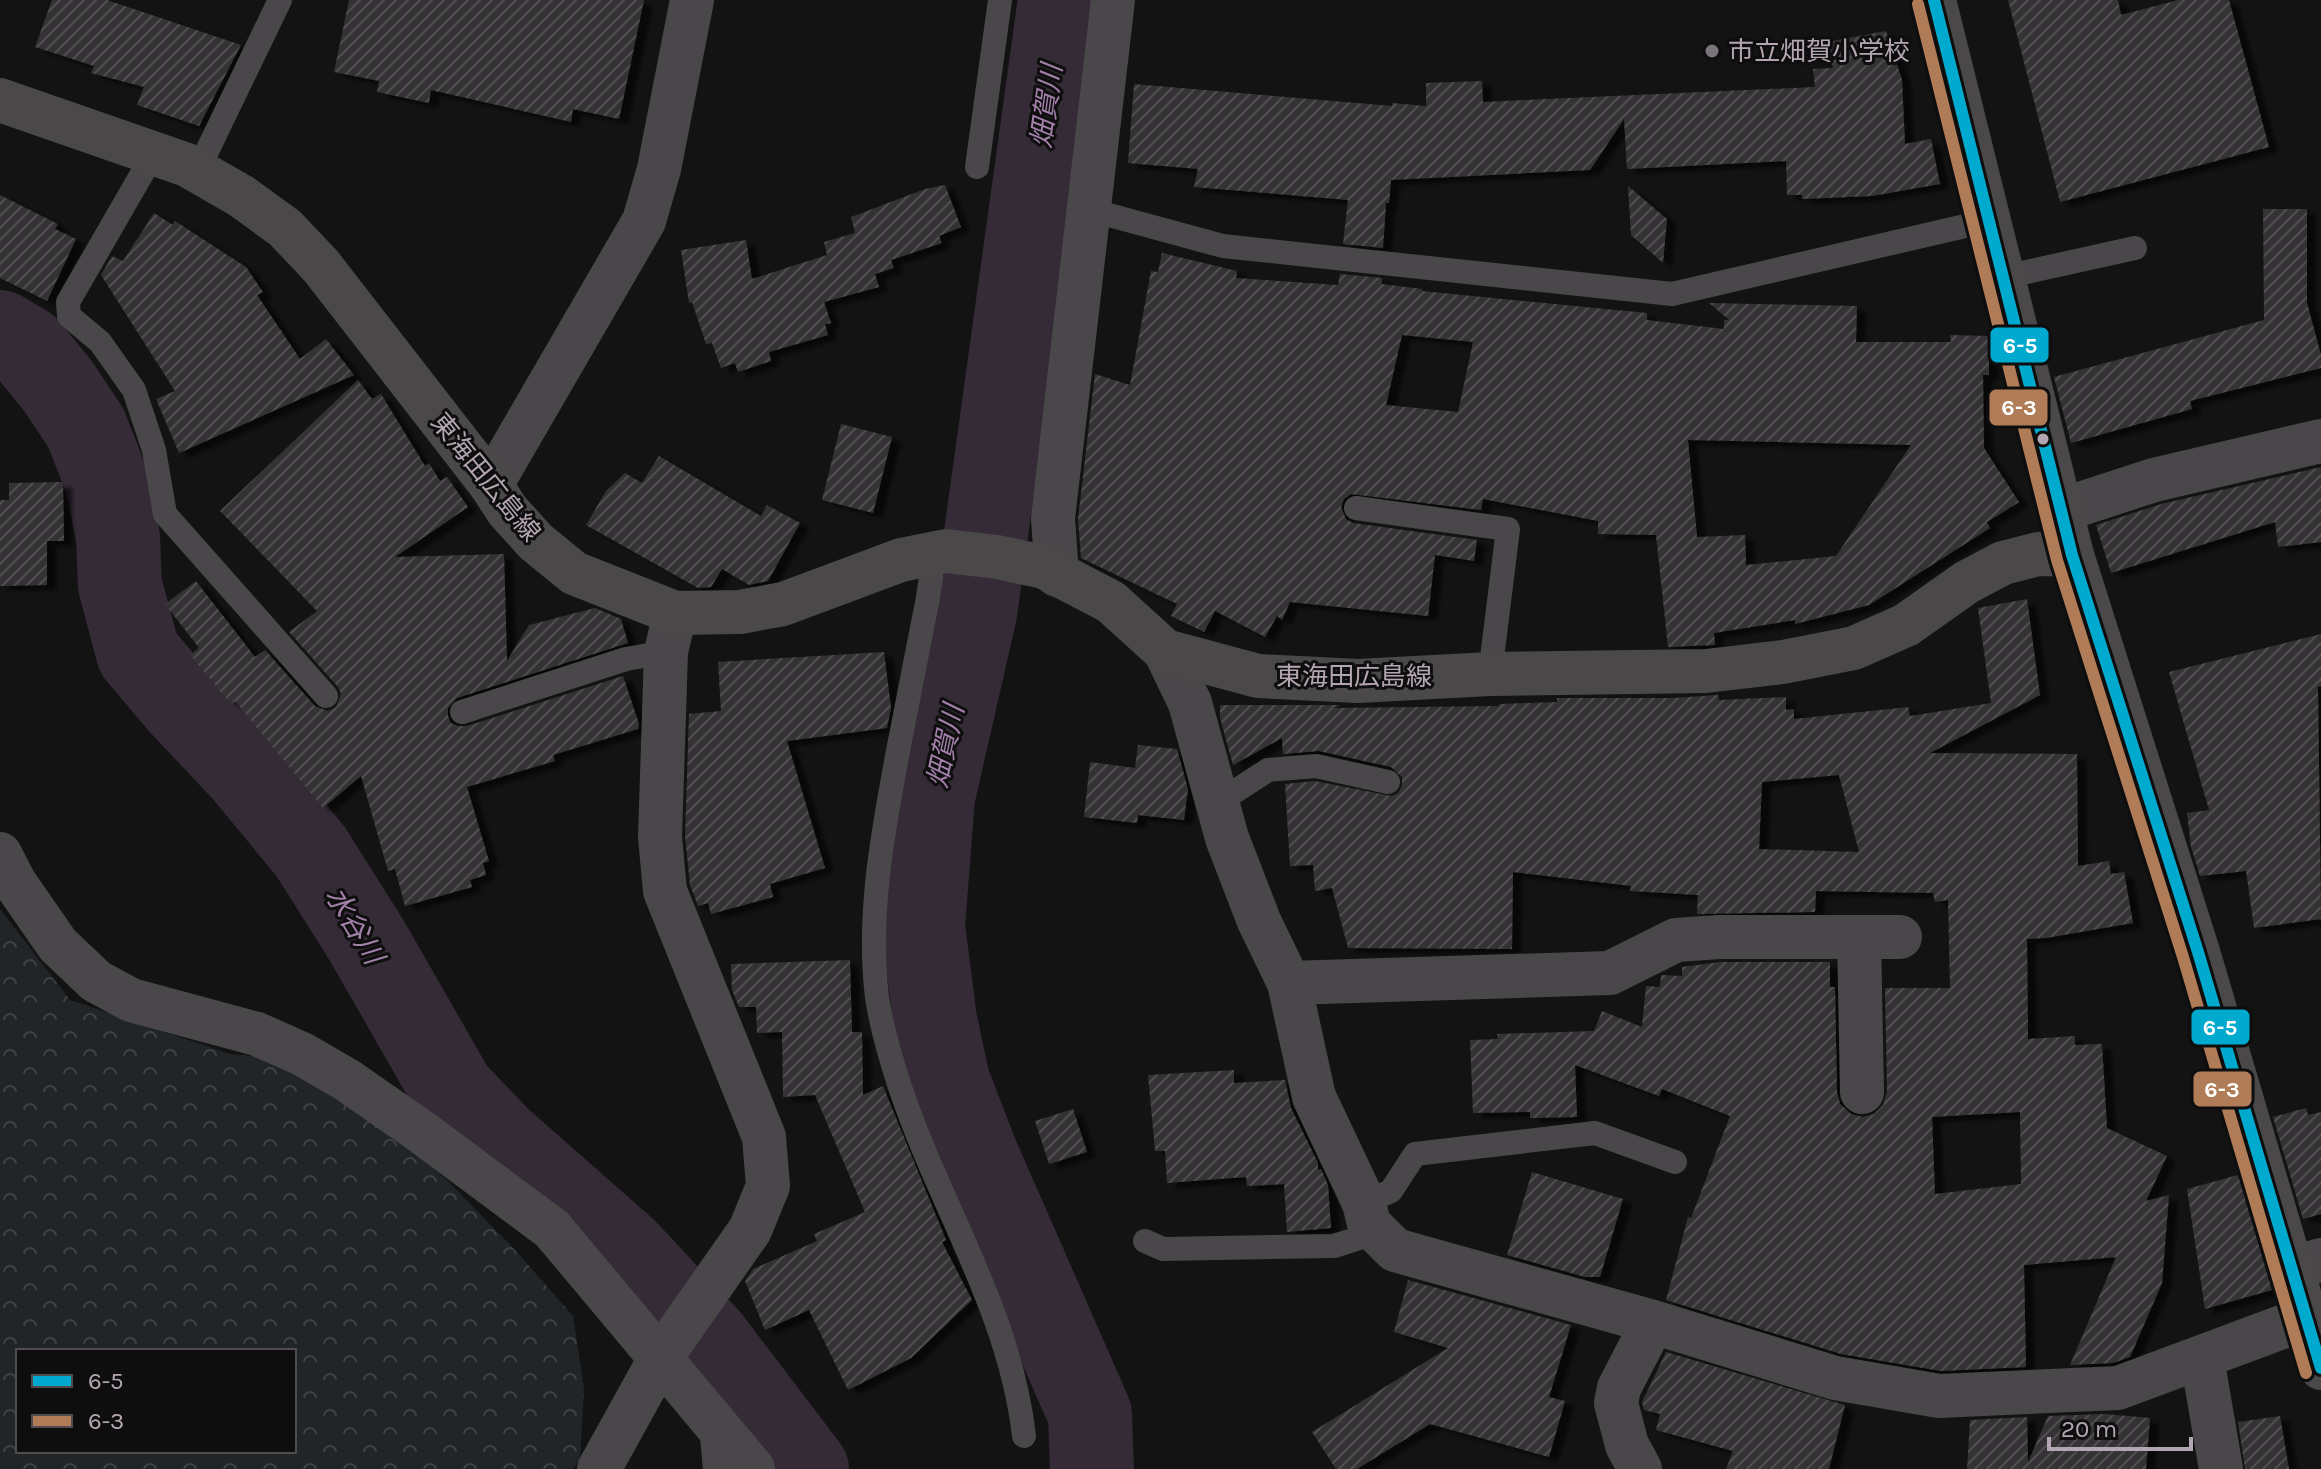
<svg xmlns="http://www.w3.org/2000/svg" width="2321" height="1469" viewBox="0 0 2321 1469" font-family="Karla,'Noto Sans JP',sans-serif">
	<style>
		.forest { fill: url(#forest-crowns); fill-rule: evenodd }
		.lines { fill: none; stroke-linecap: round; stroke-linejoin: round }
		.river { stroke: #342b37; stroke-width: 84 }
		.building { fill: url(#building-hatch); fill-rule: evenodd; filter: url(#shadow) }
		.lane { stroke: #4a474a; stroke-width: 24 }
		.street { stroke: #4a474a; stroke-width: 44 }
		.primary { stroke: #4b484a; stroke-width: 44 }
		.bus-1-casing { stroke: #0f0e0e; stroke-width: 18 }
		.bus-2-casing { stroke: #0f0e0e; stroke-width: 18 }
		.bus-1 { stroke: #00a9ce; stroke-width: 12 }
		.bus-2 { stroke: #b07c57; stroke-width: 12 }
		.poi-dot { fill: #7b737a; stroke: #0f0e0e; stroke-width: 3 }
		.bus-dot { fill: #b3a6b2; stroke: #0f0e0e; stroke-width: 3 }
		.labels { text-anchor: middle; stroke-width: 6; stroke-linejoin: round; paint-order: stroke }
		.poi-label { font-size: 26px; fill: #b3a6b2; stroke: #0f0e0e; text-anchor: start }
		.street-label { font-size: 26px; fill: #b3a6b2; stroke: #0f0e0e }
		.water-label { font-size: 28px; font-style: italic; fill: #a280aa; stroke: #0f0e0e }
		.line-badge { stroke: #0f0e0e; stroke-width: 3 }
		.badge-label { font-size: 22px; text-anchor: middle; font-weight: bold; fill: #fff }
	</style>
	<defs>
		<pattern id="forest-crowns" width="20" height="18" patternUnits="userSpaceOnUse" patternTransform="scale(2)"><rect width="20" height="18" fill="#212528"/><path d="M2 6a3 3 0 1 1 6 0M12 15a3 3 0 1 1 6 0" fill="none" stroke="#3f4245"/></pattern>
		<pattern id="building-hatch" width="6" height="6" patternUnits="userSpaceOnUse" patternTransform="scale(2)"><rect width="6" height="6" fill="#353335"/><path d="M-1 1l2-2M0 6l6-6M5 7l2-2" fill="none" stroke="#504e50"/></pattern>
		<filter id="shadow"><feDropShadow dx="9" dy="5" stdDeviation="2" flood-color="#0009"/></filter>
	</defs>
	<rect width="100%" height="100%" fill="#131313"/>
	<!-- forest -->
	<path class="forest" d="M0 909 70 1000 230 1054 300 1061 363 1107 448 1181 516 1251 573 1316 584 1389 580 1459 573 1469H0ZM18 1351H294V1451H18Z"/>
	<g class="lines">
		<!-- river -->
		<path class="river" d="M1060 0 975 613 933 797 923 926 935 1020 948 1081 976 1154 1090 1414 1092 1469
			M0 332 27 348 58 386 86 428 107 482 118 537 120 585 138 653 182 705 245 772 311 852 367 941 453 1091 500 1140 625 1250 708 1339 807 1469"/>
	</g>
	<!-- building -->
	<path class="building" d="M52 0H107L241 45 199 126 137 105 144 87 91 73 94 66 35 47Z
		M349 0H644L619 119 573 109 571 122 431 90 429 103 377 92 379 81 334 72Z
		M2008 0H2118L2121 15 2178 0H2229L2269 147 2060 202Z
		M1886 31 1902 80 1905 144 1931 139 1940 184 1872 196 1802 199V195H1787L1786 161 1627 169 1624 119 1590 170 1391 180 1389 203H1386L1383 248 1343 244 1348 200 1194 187 1198 169 1128 163 1134 84 1392 106V103L1426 106V83L1482 81 1483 102 1815 87 1813 69 1833 68 1827 42Z
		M945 185 961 227 939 236 942 243 891 260 894 268 875 274 879 287 824 302 831 323 825 324 828 335 769 352 771 361 738 372 735 363 721 368 712 343 706 344 692 302 689 303 681 250 746 240 752 279 827 255 824 242 855 233 851 217 925 189Z
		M1628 186 1667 219 1663 263 1631 235Z
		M0 195 58 224 55 229 76 239 47 301 0 278Z
		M2263 209H2307V303L2321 355V368L2190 401 2192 409 2071 443 2054 377 2264 320Z
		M154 213 173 225 175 221 246 267 263 292 257 295 300 359 326 339 354 375 179 453 156 399 175 391 101 275 112 256 123 261Z
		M1162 253 1237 271 1236 278 1338 285 1340 274 1382 278V284L1422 289V291L1647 313V320L1724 329V320H1729L1709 303 1857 306 1856 342H1951L1950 335 1989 336V375H1983L1984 448 2019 502 1987 522 1990 528 1869 605 1795 624V620L1714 633 1715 645 1668 647 1656 535 1598 534V521L1483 499 1481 510 1351 494 1344 499 1341 507 1346 519 1353 523 1477 540 1474 561 1435 555 1428 616 1290 602 1282 620 1277 616 1265 637 1215 611 1204 632 1171 616 1177 604 1081 558 1078 519 1095 374 1130 385 1151 271 1158 272ZM1402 335 1473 342 1458 412 1386 405ZM1688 440 1911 445 1836 556 1746 565 1745 535 1697 537Z
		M358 380 372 399 381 394 425 466 429 463 440 481 447 477 468 507 395 557 504 554 507 661 529 625 595 608 621 619 628 643 457 698 448 708V716L451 723 458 726H467L623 676 639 724 638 729 553 755 555 761 467 787 489 861 483 863 486 875 470 880 472 887 405 906 395 869 388 871 361 776 323 808 235 701 231 704 190 655 199 648 165 604 196 581 255 657 265 650 315 706 328 711 336 707 341 694 338 687 289 632 317 611 220 511Z
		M841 424 892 437 873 513 822 500Z
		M659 456 761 516 767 505 800 523 768 581 749 585 722 569 711 587 698 588 586 525 606 491 625 473 642 483Z
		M2321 467V542L2278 547 2275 522 2111 573 2096 525 2161 504Z
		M63 482 64 541H47V585L0 586V500H9V483Z
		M2027 599 2040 695 1930 753 2077 754 2078 866 2109 861 2111 874 2124 872 2133 923 2046 938 2027 939 2028 1039 2075 1036V1045L2102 1044 2107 1128 2167 1156 2146 1201 2169 1195 2162 1283 2130 1357 2113 1363 2070 1365 2116 1257 2024 1265 2026 1367 1941 1371 1841 1354 1666 1300 1688 1217 1691 1218 1730 1116 1662 1089 1659 1096 1575 1065 1577 1117 1530 1118V1112L1473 1113 1470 1040 1498 1039 1497 1034 1594 1031 1602 1011 1642 1027 1646 986 1660 987 1661 975 1682 976V967L1720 962H1830V987H1835L1837 1092 1840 1104 1851 1114 1863 1117 1874 1114 1883 1105 1887 1092 1885 988H1950L1948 900 1935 902 1933 893 1816 891 1815 912 1697 914 1698 895 1630 891 1631 886 1513 872 1512 949 1348 948 1332 888 1315 891 1313 865 1290 866 1285 784 1315 781 1392 796 1398 793 1402 786V777L1391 767 1319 751 1283 754 1282 738 1233 765 1220 718V705H1340L1334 708 1499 706V704L1557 702V698H1673L1718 695 1719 700 1786 697V710L1794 709V719L1908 707 1910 716 1991 703 1978 608ZM1839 775 1859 852 1759 849 1762 782ZM2020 1112 2021 1184 1935 1194 1932 1117Z
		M2321 634V686L2318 687 2321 919 2254 928 2246 871 2200 876 2191 847 2187 813 2209 810 2169 672Z
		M884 652 891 708 887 728 787 741 825 868 770 884 773 897 711 914 708 903 698 906 690 885 685 836 689 714 721 711 718 662Z
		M1138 745 1177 749 1188 789 1184 820 1138 815 1137 823 1084 817 1090 762 1135 768Z
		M850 960 852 1032H862L863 1095 883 1086 946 1240 942 1242 972 1300 911 1358 848 1390 809 1310 765 1330 745 1281 753 1269 817 1241 814 1234 865 1212 815 1095 783 1097 782 1032 757 1033 756 1007H739L732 990 731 964Z
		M1234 1070V1083L1285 1080 1291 1108 1318 1163V1170L1321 1169 1328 1185 1331 1228 1287 1232 1284 1184 1247 1186 1246 1177 1167 1183 1165 1151H1155L1148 1075Z
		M2306 1108 2308 1115 2321 1112V1214L2303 1219 2273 1117Z
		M1073 1109 1087 1152 1049 1164 1035 1121Z
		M1532 1172 1623 1199 1600 1277H1585L1507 1255Z
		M2238 1175 2272 1290 2205 1309 2187 1189Z
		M1408 1280 1571 1325 1549 1397 1565 1401 1549 1457 1430 1424 1357 1469H1336L1312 1432 1448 1348 1394 1332Z
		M1666 1352 1845 1405 1829 1469H1726L1733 1451 1656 1430 1660 1414 1644 1410 1642 1402Z
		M2105 1414 2150 1418 2146 1469H1967L1970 1420 2027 1417 2028 1462 2048 1416Z
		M2280 1416 2289 1469H2245L2238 1422Z"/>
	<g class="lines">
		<!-- lane -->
		<path class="lane" d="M154 153 68 302 69 316 100 342 134 390 154 450 165 514 326 696
			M977 167 1000 0
			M197 172 280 0
			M1087 209 1223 246 1672 294 1991 220
			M2004 277 2135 248
			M1356 508 1508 529 1490 674
			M929 554 931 578 927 603C917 652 908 701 898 751 883 832 867 914 877 997 881 1026 890 1056 899 1084 938 1203 1010 1310 1024 1436
			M462 712 626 659 666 652
			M1217 803 1268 770 1316 766 1388 782
			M1364 1203 1391 1191 1415 1154 1595 1133 1675 1162
			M1145 1241 1163 1249 1334 1246 1378 1232
			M711 1426 715 1469"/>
		<!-- street -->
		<path class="street" d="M491 485 644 221 659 169 692 0
			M2062 510 2154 480 2321 441
			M1057 575 1053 518 1113 0
			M1165 651 1190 703 1227 838 1259 921 1289 983 1314 1097 1364 1203 1369 1224 1395 1250 1653 1322 1835 1378 1939 1396 2118 1388 2306 1318
			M0 854 15 883 58 945 96 981 131 1000 257 1034 302 1054 347 1080 423 1133 552 1229 753 1469
			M1859 937 1862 1092
			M1289 983 1610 973 1676 940 1719 937H1900
			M2292 1269 2321 1260
			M2202 1358 2221 1469
			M599 1469 661 1357 750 1230 768 1186 764 1137 665 891 660 837 666 652 675 613
			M1640 1469 1627 1445 1616 1403 1619 1388 1653 1322"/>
		<!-- primary -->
		<path class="primary" d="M1934 0 2072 555 2198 952 2321 1368
			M0 100 187 165 241 196 285 228 321 266 491 485 507 510 536 542 574 573 675 613 740 612 783 604 901 560 946 551 997 557 1044 567 1111 602 1165 651 1258 676 1358 681 1490 674 1706 671 1783 662 1854 648 1906 625 1967 582 2003 563 2038 554 2072 555"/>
		<defs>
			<path id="bus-1" d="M1934 0 2072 555 2198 952 2321 1368"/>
			<path id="bus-2" d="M1918 4 2057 560 2183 957 2306 1373"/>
		</defs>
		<!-- bus-1 casing -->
		<use href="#bus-1" class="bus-1-casing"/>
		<!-- bus-2 casing -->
		<use href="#bus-2" class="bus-2-casing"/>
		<!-- bus-1 -->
		<use href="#bus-1" class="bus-1"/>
		<!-- bus-2 -->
		<use href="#bus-2" class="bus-2"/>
	</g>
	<!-- markers -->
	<circle class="poi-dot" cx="1712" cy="51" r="8"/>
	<circle class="bus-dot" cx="2043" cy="439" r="7"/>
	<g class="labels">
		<!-- poi labels -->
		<g class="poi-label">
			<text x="1728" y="60">市立畑賀小学校</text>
		</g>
		<!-- street labels -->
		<g class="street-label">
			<text transform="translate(486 477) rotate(51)" y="9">東海田広島線</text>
			<text x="1354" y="685">東海田広島線</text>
		</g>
		<!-- water labels -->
		<g class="water-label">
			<text transform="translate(1046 106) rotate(-82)" y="10">畑賀川</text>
			<text transform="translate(945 746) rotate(-78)" y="10">畑賀川</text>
			<text transform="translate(355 925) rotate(59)" y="10">水谷川</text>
		</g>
	</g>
	<g class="line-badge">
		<rect x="1989" y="326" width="61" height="38" rx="8" fill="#00a9ce"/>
		<rect x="1988" y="388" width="61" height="39" rx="8" fill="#b07c57"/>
		<rect x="2190" y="1008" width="61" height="38" rx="8" fill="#00a9ce"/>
		<rect x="2192" y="1070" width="61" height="38" rx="8" fill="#b07c57"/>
	</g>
	<g class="badge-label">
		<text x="2020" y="353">6-5</text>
		<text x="2019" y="415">6-3</text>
		<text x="2220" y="1035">6-5</text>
		<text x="2222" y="1097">6-3</text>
	</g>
	<!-- legend -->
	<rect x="16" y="1349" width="280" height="104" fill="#0f0e0e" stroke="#514b50" stroke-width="2"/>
	<rect x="32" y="1375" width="40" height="12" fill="#00a9ce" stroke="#514b50" stroke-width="2"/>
	<text x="88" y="1389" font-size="24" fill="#b3a6b2">6-5</text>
	<rect x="32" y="1415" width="40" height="12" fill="#b07c57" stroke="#514b50" stroke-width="2"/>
	<text x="88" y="1429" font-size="24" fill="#b3a6b2">6-3</text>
	<!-- scale -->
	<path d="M2049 1437v12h142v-12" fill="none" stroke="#b3a6b2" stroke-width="4"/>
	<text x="2061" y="1437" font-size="24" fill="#b3a6b2" stroke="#0f0e0e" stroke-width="6" paint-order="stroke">20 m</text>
</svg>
